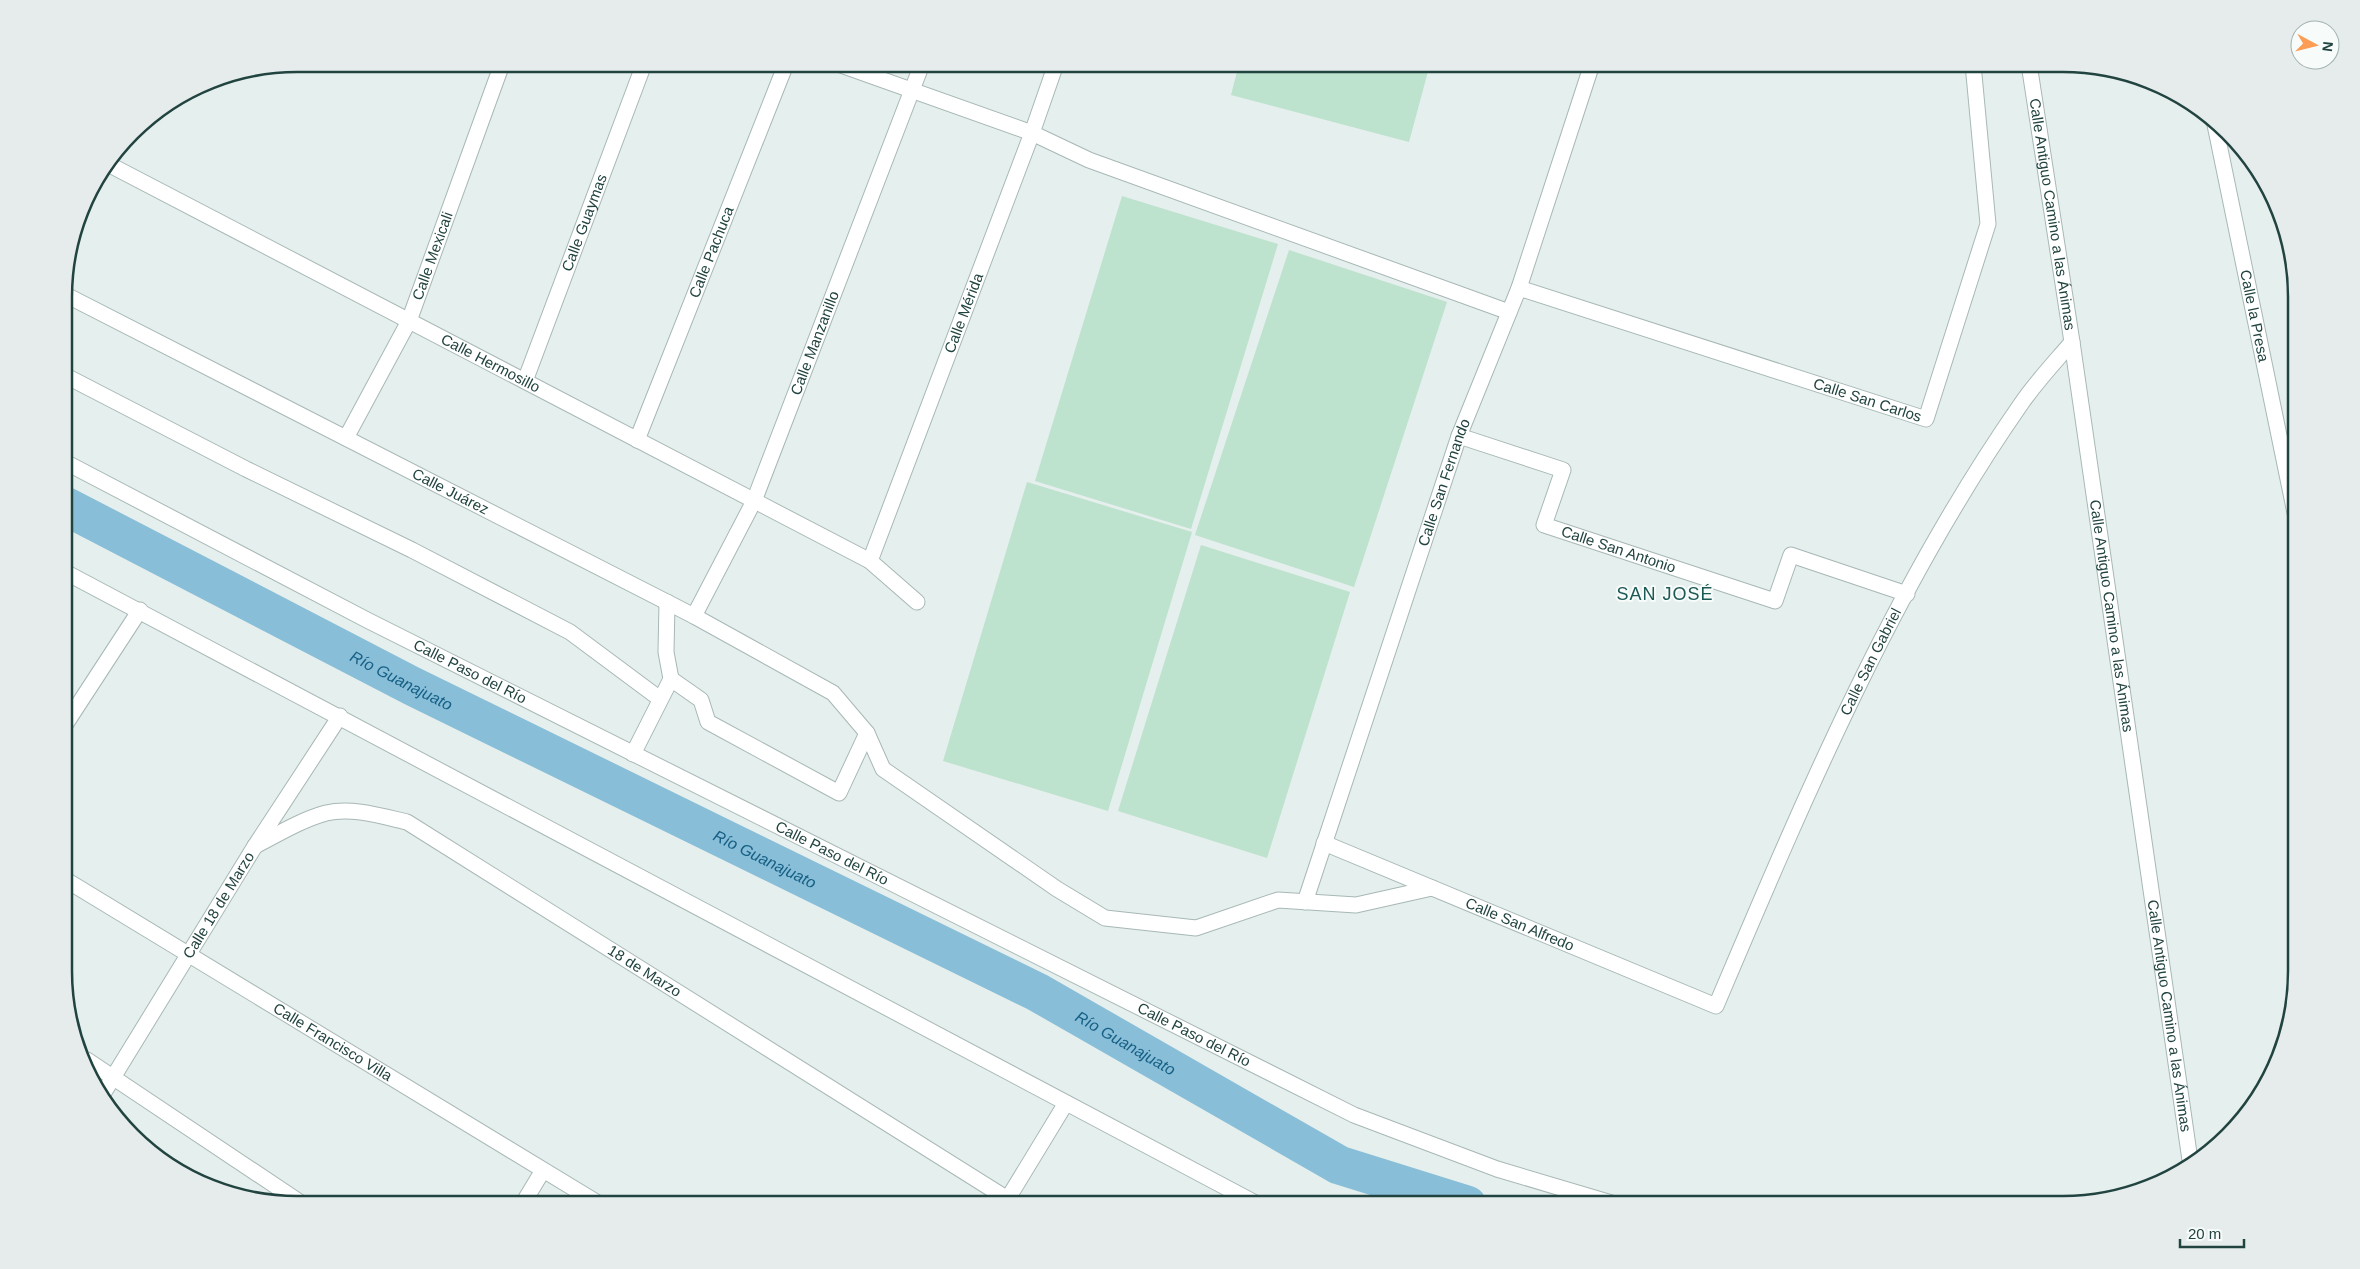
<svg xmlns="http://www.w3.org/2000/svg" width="2360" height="1269" viewBox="0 0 2360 1269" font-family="Helvetica,sans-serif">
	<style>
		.green { fill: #bde2cd }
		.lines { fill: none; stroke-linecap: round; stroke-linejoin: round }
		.river { stroke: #89bed8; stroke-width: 39 }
		.street-casing { stroke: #a7b8b6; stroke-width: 17 }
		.street { stroke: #fff; stroke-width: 15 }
		.labels { text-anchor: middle; stroke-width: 4; stroke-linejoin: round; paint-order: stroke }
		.street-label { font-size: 15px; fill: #224440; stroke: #f7fbfa }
		.water-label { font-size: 16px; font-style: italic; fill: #166086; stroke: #f7fbfa }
		.quarter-label { font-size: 18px; letter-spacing: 1px; fill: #1c5854; stroke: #f7fbfa }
		.rim { fill: none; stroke: #224440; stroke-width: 2.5 }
	</style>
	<rect width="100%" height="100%" fill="#e5efed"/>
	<!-- green -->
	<path class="green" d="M1239 64H1430L1409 142 1231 95Z
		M1122 196 1278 244 1191 529 1035 481Z
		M1289 250 1447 302 1354 587 1195 535Z
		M1027 482 1192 532 1108 811 943 761Z
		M1201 545 1350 592 1267 858 1118 811Z"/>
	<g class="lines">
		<!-- river -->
		<path class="river" id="s1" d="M65 506 412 686 1037 992 1339 1165 1467 1205"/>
		<defs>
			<g id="street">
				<path d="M838 64 1032 133 1089 160 1509 312"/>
				<path id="s2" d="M2029 64 2072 342 2191 1167"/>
				<path id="s3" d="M2214 120 2295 513"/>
				<path id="s4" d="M110 165 870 561 917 602"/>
				<path id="s5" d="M1519 288 1926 419 1988 224 1973 64"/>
				<path id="s6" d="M64 294 694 616 833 693 867 733 883 769 1057 889 1105 918 1196 928 1278 900 1356 905 1432 888"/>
				<path d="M64 375 246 469 412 550 570 632 660 699"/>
				<path id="s7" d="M525 381 644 64"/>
				<path id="s8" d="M1459 436 1563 470 1544 525 1775 601 1791 555 1907 594"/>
				<path id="s9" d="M346 438 409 321 502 64"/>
				<path id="s10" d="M637 440 786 64"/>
				<path id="s11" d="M65 462 367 620 1354 1115 1497 1169 1618 1205"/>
				<path id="s12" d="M870 561 1032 133 1056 64"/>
				<path d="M65 572 1259 1205"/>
				<path id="s13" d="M694 616 754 501 922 64"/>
				<path d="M671 679 701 700 708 722 839 793 867 733"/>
				<path d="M65 725 140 610"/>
				<path d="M633 754 671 679 666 652 667 602"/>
				<path id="s14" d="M1324 843 1716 1006C1804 799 1892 589 2021 404 2036 382 2055 362 2072 342"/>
				<path id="s15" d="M255 846C278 834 301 820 326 813 352 807 381 816 407 822L1017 1205"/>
				<path id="s16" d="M66 880 601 1205"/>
				<path id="s17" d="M1305 902 1459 436 1519 288 1592 64"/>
				<path d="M87 1060 304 1205"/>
				<path id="s18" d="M101 1097 255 846 340 716"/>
				<path d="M522 1205 542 1172"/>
				<path d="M1004 1205 1066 1103"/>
			</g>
		</defs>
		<!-- street casing -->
		<use href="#street" class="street-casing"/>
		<!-- street -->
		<use href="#street" class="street"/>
	</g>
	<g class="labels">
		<!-- street labels -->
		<g class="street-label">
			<text dy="5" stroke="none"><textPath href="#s2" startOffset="152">Calle Antiguo Camino a las Ánimas</textPath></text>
			<text dy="5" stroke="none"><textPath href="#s7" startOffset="169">Calle Guaymas</textPath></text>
			<text dy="5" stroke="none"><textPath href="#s10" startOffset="202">Calle Pachuca</textPath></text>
			<text dy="5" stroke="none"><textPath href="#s9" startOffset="202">Calle Mexicali</textPath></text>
			<text dy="5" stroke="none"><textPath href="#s12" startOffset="265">Calle Mérida</textPath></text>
			<text dy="5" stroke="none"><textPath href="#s3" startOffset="200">Calle la Presa</textPath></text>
			<text dy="5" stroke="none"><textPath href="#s13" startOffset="299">Calle Manzanillo</textPath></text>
			<text dy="5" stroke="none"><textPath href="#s4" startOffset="429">Calle Hermosillo</textPath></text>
			<text dy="5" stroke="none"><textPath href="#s5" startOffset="366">Calle San Carlos</textPath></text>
			<text dy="5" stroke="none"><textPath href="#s17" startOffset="442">Calle San Fernando</textPath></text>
			<text dy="5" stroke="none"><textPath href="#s6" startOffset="434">Calle Juárez</textPath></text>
			<text dy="5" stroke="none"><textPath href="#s8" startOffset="246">Calle San Antonio</textPath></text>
			<text dy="5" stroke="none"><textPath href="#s2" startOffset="558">Calle Antiguo Camino a las Ánimas</textPath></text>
			<text dy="5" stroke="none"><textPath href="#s14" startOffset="802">Calle San Gabriel</textPath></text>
			<text dy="5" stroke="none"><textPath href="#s11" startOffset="456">Calle Paso del Río</textPath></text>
			<text dy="5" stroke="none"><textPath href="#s11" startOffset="861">Calle Paso del Río</textPath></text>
			<text dy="5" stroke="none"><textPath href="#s18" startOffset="225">Calle 18 de Marzo</textPath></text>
			<text dy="5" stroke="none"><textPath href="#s14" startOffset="212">Calle San Alfredo</textPath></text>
			<text dy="5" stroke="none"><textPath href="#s15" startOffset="441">18 de Marzo</textPath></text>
			<text dy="5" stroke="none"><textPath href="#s2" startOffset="962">Calle Antiguo Camino a las Ánimas</textPath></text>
			<text dy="5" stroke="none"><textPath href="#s11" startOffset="1266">Calle Paso del Río</textPath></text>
			<text dy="5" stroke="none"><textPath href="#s16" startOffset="312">Calle Francisco Villa</textPath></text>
		</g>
		<!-- water labels -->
		<g class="water-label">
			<text dy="6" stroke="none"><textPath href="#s1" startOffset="379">Río Guanajuato</textPath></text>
			<text dy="6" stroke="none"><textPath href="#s1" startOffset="784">Río Guanajuato</textPath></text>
			<text dy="6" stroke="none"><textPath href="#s1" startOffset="1189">Río Guanajuato</textPath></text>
		</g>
		<!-- quarter labels -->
		<g class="quarter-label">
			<text x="1665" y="600">SAN JOSÉ</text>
		</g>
	</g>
	<!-- crop -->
	<path d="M0 0H2360V1269H0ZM297 72H2063A225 225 0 0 1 2288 297V971A225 225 0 0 1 2063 1196H297A225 225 0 0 1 72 971V297A225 225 0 0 1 297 72Z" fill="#e6eceb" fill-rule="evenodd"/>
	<path class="rim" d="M297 72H2063A225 225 0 0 1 2288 297V971A225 225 0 0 1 2063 1196H297A225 225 0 0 1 72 971V297A225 225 0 0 1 297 72Z"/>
	<!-- north arrow -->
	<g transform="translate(2315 45) rotate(97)"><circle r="24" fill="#f7fbfa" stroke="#a2b2b0"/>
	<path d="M0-4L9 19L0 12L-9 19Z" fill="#fd9c55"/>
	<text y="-8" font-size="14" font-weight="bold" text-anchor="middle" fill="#224440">N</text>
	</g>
	<!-- scale -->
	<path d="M2180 1239v8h64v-8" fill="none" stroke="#224440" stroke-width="2.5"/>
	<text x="2188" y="1239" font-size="15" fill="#224440" stroke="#f7fbfa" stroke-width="4" paint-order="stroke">20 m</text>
</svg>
